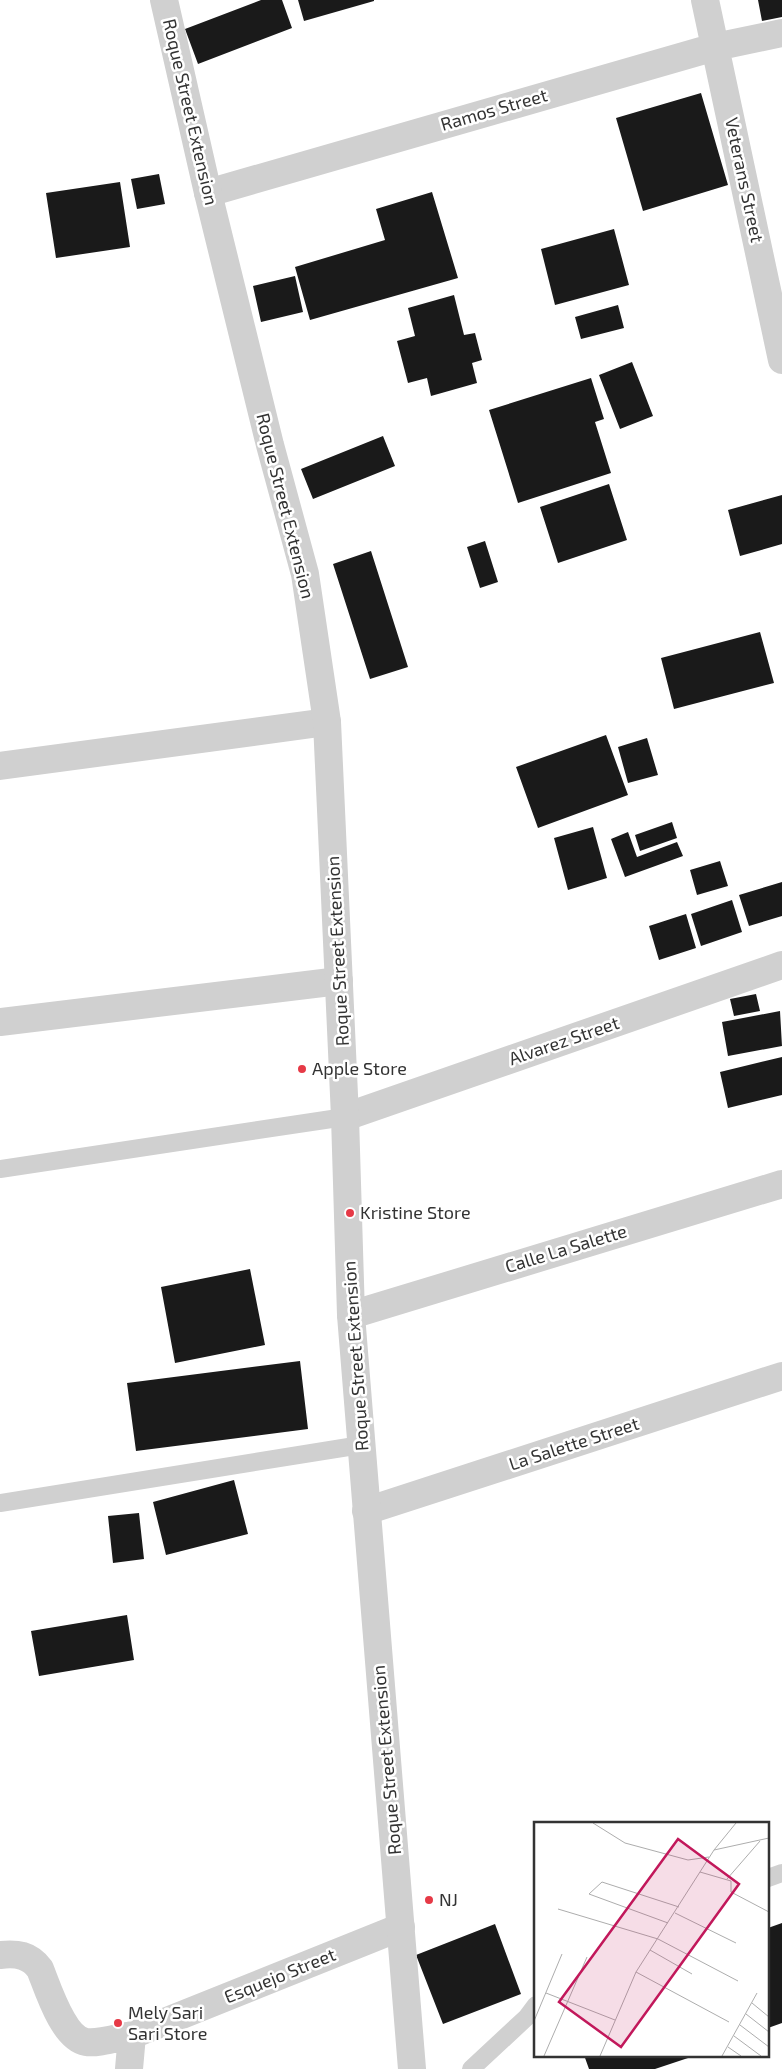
<svg xmlns="http://www.w3.org/2000/svg" width="782" height="2069" viewBox="0 0 782 2069" font-family="'Exo 2',sans-serif">
	<style>
		.building { fill: #1a1a1a }
		.lines { fill: none; stroke-linecap: round; stroke-linejoin: round }
		.service { stroke: #d0d0d0; stroke-width: 18 }
		.minor { stroke: #d0d0d0; stroke-width: 28 }
		.tertiary { stroke: #d0d0d0; stroke-width: 28 }
		.poi-dot { fill: #e63946; stroke: #fff; stroke-width: 2 }
		.labels { text-anchor: middle; stroke-width: 5; stroke-linejoin: round; paint-order: stroke }
		.street-label { font-size: 18px; fill: #333; stroke: #fff }
		.poi-label { font-size: 18px; fill: #333; stroke: #fff; text-anchor: start }
		.inset-road { fill: none; stroke: #adadad; stroke-width: 1 }
		.view { fill: #c2185b; fill-opacity: 0.15; stroke: #c2185b; stroke-width: 2.5 }
		.inset-edge { fill: none; stroke: #333; stroke-width: 2.5 }
	</style>
	<rect width="100%" height="100%" fill="#fff"/>
	<!-- building -->
	<path class="building" d="M261 0H282L292 28 198 64 185 29Z
		M298 0H374V1L304 21Z
		M758 0H782V17L762 21Z
		M701 93 728 185 643 211 616 118Z
		M159 174 165 204 137 209 131 179Z
		M120 182 130 247 56 258 46 193Z
		M432 192 458 278 310 320 295 267 385 240 376 209Z
		M614 229 629 285 555 305 541 249Z
		M295 276 303 312 261 322 253 286Z
		M454 295 464 335 475 333 482 360 472 363 477 383 431 396 427 378 408 383 397 341 415 336 408 308Z
		M618 305 624 328 581 339 575 317Z
		M632 362 653 416 620 429 599 375Z
		M591 378 604 419 595 422 611 473 518 503 489 410Z
		M383 436 395 466 313 499 301 469Z
		M609 484 627 540 558 563 540 507Z
		M782 495V544L740 556 728 510Z
		M485 541 498 582 480 588 467 547Z
		M371 551 408 667 370 679 333 564Z
		M760 632 774 683 674 709 661 658Z
		M606 735 628 795 538 828 516 767Z
		M647 738 658 775 628 783 618 747Z
		M672 822 677 838 640 851 635 835Z
		M593 827 607 878 568 890 554 838Z
		M628 832 637 857 677 842 683 856 625 877 611 839Z
		M720 861 728 886 697 895 690 870Z
		M782 882V916L749 926 739 895Z
		M732 900 742 932 701 946 691 914Z
		M686 914 696 948 659 960 649 926Z
		M756 994 760 1011 734 1016 730 999Z
		M780 1011 782 1046 728 1056 722 1022Z
		M782 1057V1095L728 1108 720 1072Z
		M250 1269 265 1345 175 1363 161 1287Z
		M300 1361 308 1429 136 1451 127 1383Z
		M234 1480 248 1534 166 1555 153 1502Z
		M139 1513 144 1559 113 1563 108 1516Z
		M127 1615 134 1660 39 1676 31 1631Z
		M782 1923V2023L768 2028V1928Z
		M495 1924 521 1994 443 2024 416 1955Z
		M584 2055H694V2056L655 2069H589Z"/>
	<g class="lines">
		<!-- service -->
		<path class="service" d="M0 1169 345 1117
			M0 1503 361 1445
			M768 1878 782 1873
			M471 2069 527 2017 536 2005"/>
		<!-- minor -->
		<path class="minor" d="M705 0 782 360
			M208 193 715 47 782 33
			M0 766 327 722
			M0 1022 339 981
			M345 1117 782 965
			M351 1315 782 1184
			M366 1511 782 1376
			M0 1955C17 1953 30 1955 40 1969 48 1989 63 2038 86 2042 97 2044 120 2037 132 2035L401 1927
			M129 2069 132 2035"/>
		<!-- tertiary -->
		<path class="tertiary" d="M164 0 208 193 270 445 305 574 327 722 345 1117 351 1315 412 2069"/>
	</g>
	<!-- markers -->
	<g class="poi-dot">
		<circle cx="302" cy="1069" r="5"/>
		<circle cx="350" cy="1213" r="5"/>
		<circle cx="429" cy="1900" r="5"/>
		<circle cx="118" cy="2023" r="5"/>
	</g>
	<g class="labels">
		<!-- street labels -->
		<g class="street-label">
			<text transform="translate(494 110) rotate(-16)" y="6">Ramos Street</text>
			<text transform="translate(190 112) rotate(77)" y="6">Roque Street Extension</text>
			<text transform="translate(744 180) rotate(78)" y="6">Veterans Street</text>
			<text transform="translate(285 506) rotate(76)" y="6">Roque Street Extension</text>
			<text transform="translate(338 951) rotate(-93)" y="6">Roque Street Extension</text>
			<text transform="translate(564 1041) rotate(-19)" y="6">Alvarez Street</text>
			<text transform="translate(566 1249) rotate(-17)" y="6">Calle La Salette</text>
			<text transform="translate(356 1356) rotate(-94)" y="6">Roque Street Extension</text>
			<text transform="translate(574 1444) rotate(-18)" y="6">La Salette Street</text>
			<text transform="translate(387 1760) rotate(-95)" y="6">Roque Street Extension</text>
			<text transform="translate(280 1976) rotate(-22)" y="6">Esquejo Street</text>
		</g>
		<!-- poi labels -->
		<g class="poi-label">
			<text x="312" y="1075">Apple Store</text>
			<text x="360" y="1219">Kristine Store</text>
			<text x="439" y="1906">NJ</text>
			<text x="128" y="2019">Mely Sari<tspan x="128" dy="21">Sari Store</tspan></text>
		</g>
	</g>
	<!-- overview -->
	<g transform="translate(534 1822)">
		<rect width="235" height="235" fill="#fff"/>
		<path class="inset-road" d="M59 1 91 21 154 38 175 35M180 28 235 16M166 50 197 59V70L235 90M193 57 226 19M24 87 124 117 204 159M141 91 202 121M134 101 55 72 68 60 145 85M116 128 158 152M102 150 195 200M12 171 81 198M218 181 235 195M212 192 235 210M0 199 28 132M206 203 235 225M200 214 227 234M194 225 207 234M10 234 53 135M66 234 102 150 180 28 202 1M188 234 223 171"/>
		<path class="view" d="M144 17 205 62 87 225 25 180Z"/>
		<rect width="235" height="235" class="inset-edge"/>
	</g>
</svg>
